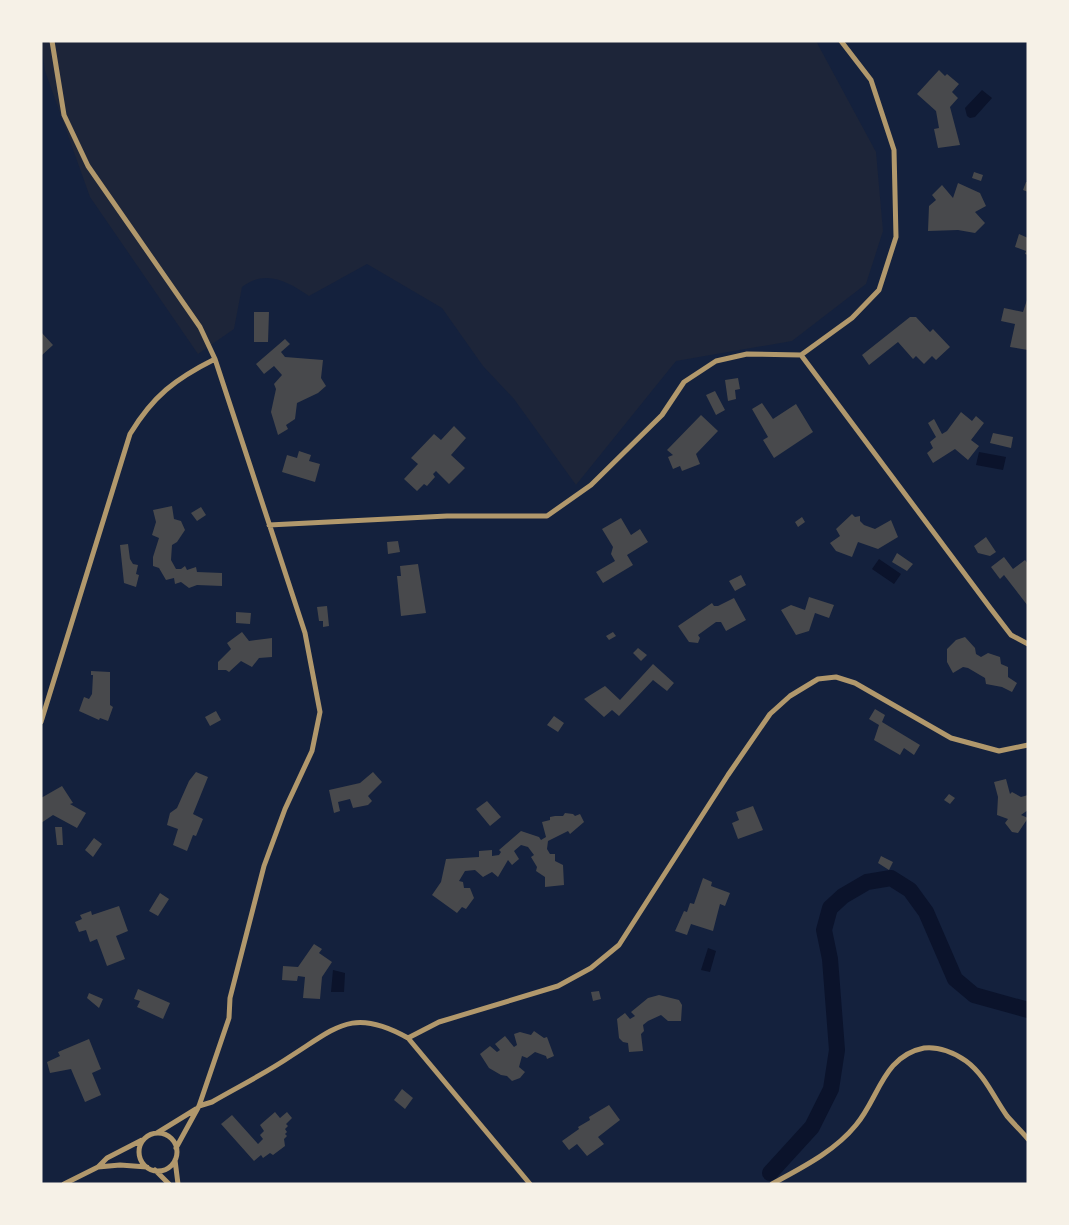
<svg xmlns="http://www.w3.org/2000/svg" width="1069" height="1225" viewBox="0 0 1069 1225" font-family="'Exo 2',sans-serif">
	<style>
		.green { fill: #1d2539 }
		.water { fill: #0b132b }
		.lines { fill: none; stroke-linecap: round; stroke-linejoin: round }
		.canal { stroke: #0b132b; stroke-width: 16 }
		.building { fill: #48494c }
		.minor { stroke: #b1986c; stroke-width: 5 }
	</style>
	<rect width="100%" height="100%" fill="#14213d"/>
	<!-- green -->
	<path class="green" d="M41 41H816L876 152 883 231 866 284 792 341 676 361 576 485 514 399 483 366 442 308 367 264 309 296C287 281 266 269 242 287L234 329 198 354 90 197 45 71Z"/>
	<!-- water -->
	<path class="water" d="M982 90 992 98 975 117 970 118 967 116 965 108Z
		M979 452 1006 457 1003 470 976 465Z
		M879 559 901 574 894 584 872 569Z
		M708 948 716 951 710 972 701 970Z
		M333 970 345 973 344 992H331Z"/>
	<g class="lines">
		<!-- canal -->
		<path class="canal" d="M770 1173 812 1127 831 1089 837 1050 830 959 824 930 830 908 843 896 867 882 891 878 910 890 926 912 955 979 974 995 1028 1010"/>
	</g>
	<!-- building -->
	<path class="building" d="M939 70 945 76 947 74 959 84 952 92 958 98 950 107 960 145 938 148 934 129 939 128 936 111 917 94Z
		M974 172 983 175 981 181 972 178Z
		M1026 182H1028V192L1023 190Z
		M958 183 980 193 986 206 975 212 985 223 975 233 958 230 928 231 929 206 936 200 932 195 942 185 953 198Z
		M1019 234 1028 238V255L1025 254 1026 251 1015 247Z
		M1028 297V350L1010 347 1015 324 1001 321 1004 308 1023 312Z
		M254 312H269L268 342H254Z
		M910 317H916L930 332 933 329 950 347 936 360 932 356 924 364 916 356 913 359 898 342 869 365 862 355Z
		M41 332 53 345 41 356Z
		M285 339 290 344 281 352 285 357 323 360 321 378 326 386 318 393 297 403 295 419 286 425 288 429 278 435 271 412 276 389 274 384 282 375 274 366 264 374 256 364Z
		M738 378 740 389 735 390 736 399 728 401 725 380Z
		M715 391 725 410 716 415 706 395Z
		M762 403 773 419 796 404 813 432 774 458 763 440 768 437 752 409Z
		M961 412 972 421 976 416 984 423 971 440 979 446 968 460 955 449 933 463 927 453 933 448 930 442 936 437 928 423 934 419 942 434 947 431Z
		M701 415 718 431 696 454 700 464 682 471 680 466 673 469 668 457 673 455 667 450Z
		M454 426 466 438 451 455 465 468 449 484 436 471 433 474 435 477 427 486 424 484 417 491 404 479 418 464 411 458 434 434 441 440Z
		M993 433 1013 437 1011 448 990 443Z
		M299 451 311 455 309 461 320 464 315 482 282 472 287 455 297 458Z
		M172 506 174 519 181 521 185 530 177 542 172 545 171 560 176 569H181L185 566 187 570 196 567 197 572 222 573V586L197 585 189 588 181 582 175 584 174 578 166 580 159 568 153 566V557L159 538 152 535 156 522 153 510Z
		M201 507 206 515 197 521 191 513Z
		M852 514 855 517 860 516V521L864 525 875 529 891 520 898 537 878 549 858 542 852 557 836 551 830 543 840 536 836 529Z
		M802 517 805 522 798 527 795 522Z
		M621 518 631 535 640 529 648 542 627 555 633 565 603 583 596 572 615 561 611 554 613 547 602 529Z
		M986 537 996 552 990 556 978 553 974 546Z
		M398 541 400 552 388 554 387 542Z
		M128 544 130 559 133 564 138 565 136 574 139 575 136 587 124 583 120 545Z
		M897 553 913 564 907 571 892 562Z
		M1004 557 1013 569 1025 560 1028 564V606L1004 575 1000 579 991 567Z
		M418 564 426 613 401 616 397 576H401L400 566Z
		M741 575 746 585 735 591 729 581Z
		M809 597 834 605 829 618 815 613 809 631 796 635 781 610 791 605 805 610Z
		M734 598 746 620 726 631 721 622H716L698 635 700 638 698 643 689 642 678 626 712 603 714 606H718Z
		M327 606 329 626 323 627V621H319L317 607Z
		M236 612 251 613 250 624 236 623Z
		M242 632 249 641 272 638V657L259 658 252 667 241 661 229 672 226 670H218V662L231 649 227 643Z
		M613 632 616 636 609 640 606 636Z
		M965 637 975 648 976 654 981 657 988 653 1000 657 1001 664 1008 667V677L1017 683 1012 692 1002 687 986 684 985 678 968 668 963 667 953 673 947 662V649L956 640Z
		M638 648 647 655 641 661 633 653Z
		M653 664 674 683 667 691 653 680 619 716 612 710 604 717 584 699 605 686 620 700Z
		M91 671 110 672V705L113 707 108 721 100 718 99 720 79 711 84 697 89 699 92 694 93 675H91Z
		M875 709 885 715 882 722 920 745 914 755 904 748 900 755 874 740 879 725 869 719Z
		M216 711 221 720 210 726 205 717Z
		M554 716 564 723 558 732 547 725Z
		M196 772 208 777 193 814 203 819 196 836 193 835 187 851 173 845 178 829 167 825 170 813 177 808 189 781Z
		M373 772 382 782 368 796 372 801 368 805 353 808 350 799 338 802 340 811 334 813 329 790 360 783Z
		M1006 779 1010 794 1012 792 1021 797 1028 795V810L1021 815 1028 818 1018 833 1012 832 1005 823 1008 819 997 815 998 797 994 782Z
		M62 786 73 803 70 804 86 813 77 828 53 815 41 823V798Z
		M949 794 955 798 950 804 944 800Z
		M487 801 501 817 490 826 476 809Z
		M753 806 763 830 738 839 732 823 739 820 736 812Z
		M565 813 573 814 575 816 580 814 584 822 570 834 568 831 548 841 547 849 550 854H555V861L563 865 564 885 545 887V877L536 871 537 867 531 857 534 855 528 847 521 845 514 851 519 859 512 865 508 860 498 877 492 872 483 877 475 870 465 871 459 881 463 882 464 888H470L474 898 466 909 462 907 457 913 432 895 441 882 446 859 479 857V851L492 850V856L499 855 501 852 499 850 521 831 539 837 541 840 546 837 542 822 550 820V817L555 816H563Z
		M55 827H62L63 845H57Z
		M94 838 102 844 93 857 85 850Z
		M881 856 893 862 889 870 878 863Z
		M703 878 712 882 711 886 730 893 725 906 720 904 713 931 691 924 687 935 675 931 684 911 687 912 690 903 694 904Z
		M160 893 169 899 158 916 149 911Z
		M119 906 128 931 116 936 125 959 107 966 97 939 90 942 86 930 79 932 75 922 82 919 80 915 91 911 92 915Z
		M314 944 322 949 319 953 332 962 322 977 320 999 303 998 305 977 298 976 297 981 282 980 283 966 298 967Z
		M138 989 170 1003 163 1019 137 1007 140 1001 134 999Z
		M599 991 601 999 593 1001 591 992Z
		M89 993 103 999 99 1008 87 998Z
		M659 995 679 1000 682 1005 681 1021H668L661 1015 648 1021 643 1025 644 1031 641 1034 643 1051 629 1052 628 1043 623 1042 619 1038 617 1019 625 1013 630 1019 635 1016 631 1012 648 998Z
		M534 1031 544 1038 547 1037 554 1056 547 1059 546 1056 535 1052 527 1058 522 1056 519 1067 525 1072 520 1078 512 1081 507 1076 501 1075 489 1068 480 1054 490 1046 497 1052 500 1050 495 1044 505 1036 514 1047 517 1045 514 1034 520 1032 531 1035Z
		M89 1039 101 1069 92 1073 101 1095 85 1102 71 1069 50 1073 47 1062 60 1056 58 1052Z
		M402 1089 413 1098 405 1109 394 1100Z
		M609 1105 620 1120 598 1137 604 1144 587 1156 577 1144 569 1150 562 1141 579 1129 578 1127 590 1120 589 1117Z
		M275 1112 280 1118 287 1112 292 1118 286 1124 288 1126 285 1129 287 1132 285 1134 287 1136 284 1139 285 1146 273 1155 270 1153 263 1158 261 1155 254 1161 221 1124 232 1115 258 1144 263 1139 260 1135 264 1131 260 1125Z"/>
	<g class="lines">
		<!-- minor -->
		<path class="minor" d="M52 41 64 115 88 166 200 327 215 359 305 633 320 712 312 751 285 809 264 866 230 998 229 1018 199 1106 176 1148
			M801 355 991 609 1011 635 1028 644
			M269 525 447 516H547L591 485 662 415 684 382 716 361 747 354 801 355 852 318 879 290 896 237 894 150 871 80 841 41
			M41 722 130 434C153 396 175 379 215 359
			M408 1038 439 1022 558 986 591 968 619 945 728 775 770 714 790 696 818 679 836 677 855 683 951 738 999 751 1028 745
			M199 1106 212 1102C238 1087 266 1073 291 1056 337 1027 353 1007 408 1038L530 1184
			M157 1133 196 1109
			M139 1152a19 19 0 1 1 38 0a19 19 0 1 1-38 0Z
			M175 1160 178 1184
			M98 1167 120 1165 147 1167
			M155 1170 169 1184
			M64 1184 98 1167 107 1158 142 1140
			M772 1184C801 1168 834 1152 856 1125 879 1098 883 1056 924 1048 938 1046 955 1053 966 1061 985 1075 994 1098 1007 1116 1014 1124 1021 1131 1028 1139"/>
	</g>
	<!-- border -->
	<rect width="1069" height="1225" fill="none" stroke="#f6f1e7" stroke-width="85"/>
</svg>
